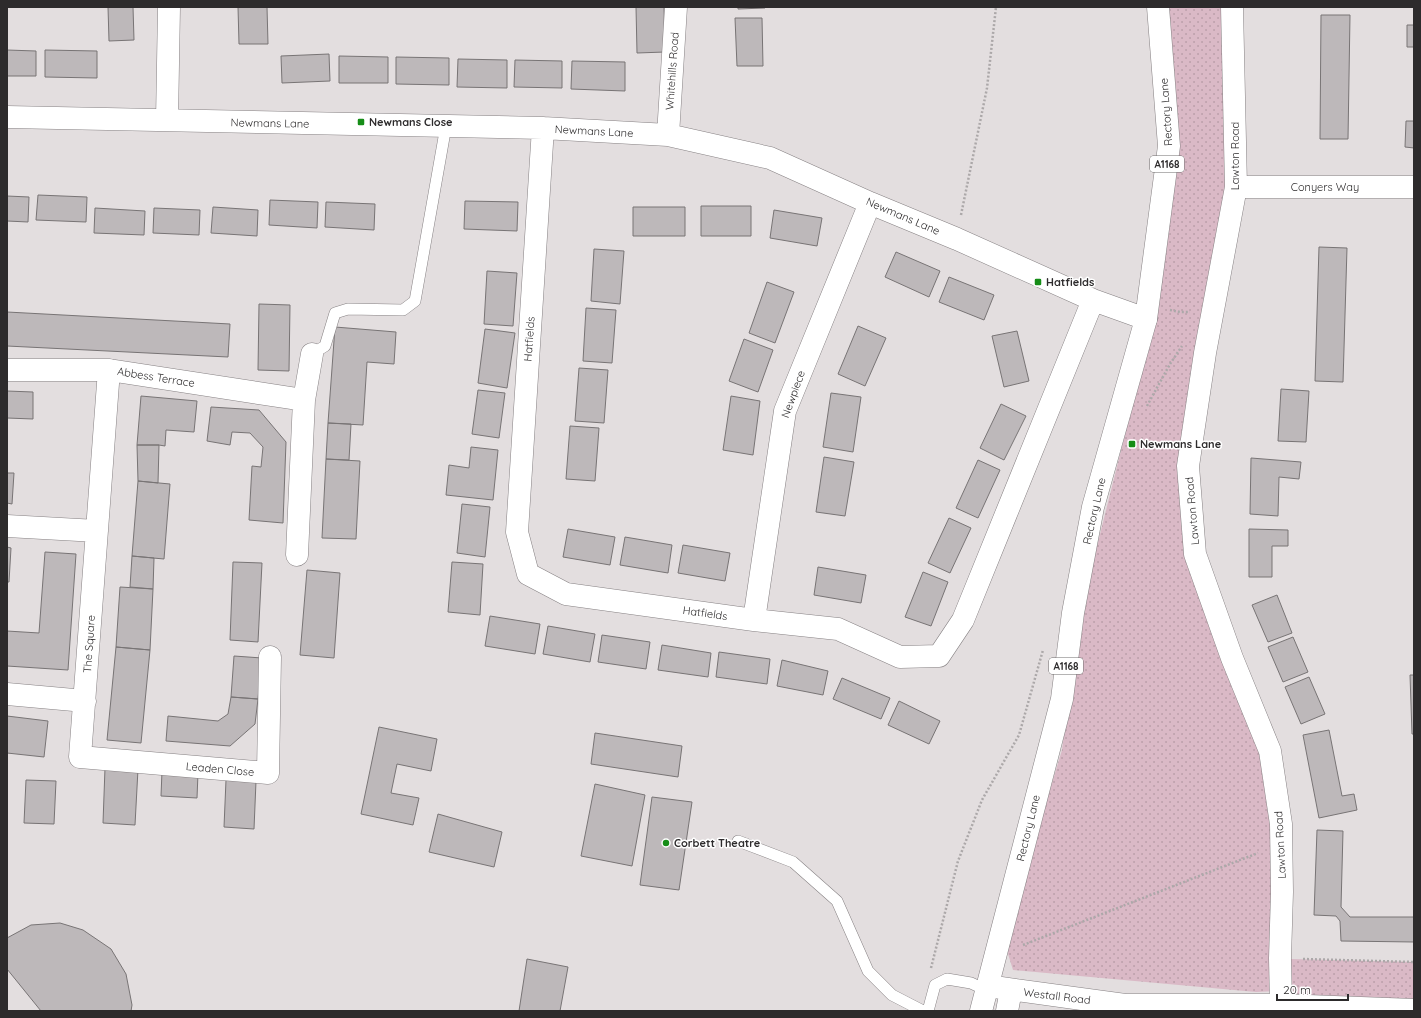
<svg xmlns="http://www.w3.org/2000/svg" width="1421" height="1018" viewBox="0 0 1421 1018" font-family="Quicksand,sans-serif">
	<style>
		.grass { fill: url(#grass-dots) }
		.building { fill: #bdb8ba; stroke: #787475 }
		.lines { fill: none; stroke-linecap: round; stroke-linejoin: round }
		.lane-casing { stroke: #868183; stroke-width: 12 }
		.street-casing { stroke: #868183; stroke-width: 23 }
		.primary-casing { stroke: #868183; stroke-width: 23 }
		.path { stroke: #aca8a9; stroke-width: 2.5; stroke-dasharray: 2 2; stroke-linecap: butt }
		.lane { stroke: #fff; stroke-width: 11 }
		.street { stroke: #fff; stroke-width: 22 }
		.primary { stroke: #fff; stroke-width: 22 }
		.poi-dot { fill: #168d17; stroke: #fff; stroke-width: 1.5 }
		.labels { text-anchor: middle; stroke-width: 3; stroke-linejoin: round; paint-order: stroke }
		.shield { fill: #fff; stroke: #6c6b6b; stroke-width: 1 }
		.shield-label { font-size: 10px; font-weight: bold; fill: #2d2b2c }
		.street-label { font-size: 11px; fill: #2d2b2c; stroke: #fff }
		.poi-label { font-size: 11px; font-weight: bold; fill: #2d2b2c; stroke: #fff; text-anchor: start }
	</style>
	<defs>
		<pattern id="grass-dots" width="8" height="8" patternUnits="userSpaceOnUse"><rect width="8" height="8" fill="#dab9c6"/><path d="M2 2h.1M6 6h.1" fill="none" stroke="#bb9faa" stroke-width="1.8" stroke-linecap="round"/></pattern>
	</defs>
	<rect width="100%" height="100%" fill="#e3dedf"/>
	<!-- grass -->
	<path class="grass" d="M1169 7H1232L1236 187 1188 466 1195 554 1270 751 1281 991 1256 992 1013 970 1004 941 1062 750 1079 618 1153 323 1180 145Z
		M1290 959 1414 962V1000L1290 997Z"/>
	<!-- building -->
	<path class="building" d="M108 7H133L134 40 109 41Z
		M238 7H267L268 44H239Z
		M636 7H664L665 52 637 53Z
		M738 7H765V8L738 9Z
		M1321 15H1350L1348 139H1320Z
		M735 18H762L763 66H737Z
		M1407 25H1414V47H1407Z
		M7 50 36 51V76H7Z
		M45 50 97 51V78L45 77Z
		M329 54 330 81 282 83 281 56Z
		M339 56 388 57V83H339Z
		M396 57 449 58V85L396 84Z
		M458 59 507 60V88L457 87Z
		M515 60 562 61V88L514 87Z
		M572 61 625 62V91L571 89Z
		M1406 121H1414V148L1405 147Z
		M38 195 87 197 86 222 36 220Z
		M7 196 29 197 28 222 7 221Z
		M270 200 318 202 317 228 269 225Z
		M465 201 518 202 517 231 464 229Z
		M326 202 375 204 374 230 325 227Z
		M701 206H751V236H701Z
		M213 207 258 210 257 236 211 233Z
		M633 207H685V236H633Z
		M95 208 145 211 144 235 94 233Z
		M154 208 200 210 199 235 153 233Z
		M774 210 822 218 817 246 770 238Z
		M1319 247 1347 248 1343 382 1315 381Z
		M594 249 624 251 620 304 591 301Z
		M896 252 940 271 929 297 885 277Z
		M487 271 517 273 513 326 484 324Z
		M949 277 994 295 984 320 939 302Z
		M767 282 794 292 775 343 749 333Z
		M259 304 290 305 289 371 258 370Z
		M586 308 616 310 612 363 583 361Z
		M7 312 230 324 228 357 7 346Z
		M858 326 886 338 865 386 838 374Z
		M335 327 396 332 394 364 367 362 363 425 328 423Z
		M485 329 515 333 507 388 478 383Z
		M1017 331 1029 381 1004 387 992 336Z
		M744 339 773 350 758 392 729 381Z
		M579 368 608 370 604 423 575 421Z
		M1281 389 1309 391 1306 442 1278 441Z
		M478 390 505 393 499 438 472 434Z
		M7 391 33 392V419L7 418Z
		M831 393 861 397 853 452 823 447Z
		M141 396 197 401 194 432 166 430 165 446 159 445H137Z
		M731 396 760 401 753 455 723 450Z
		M1001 404 1026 416 1004 460 980 448Z
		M211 407 259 410 286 442 283 523 249 520 252 466 261 467 263 447 250 433 232 432 230 445 207 441Z
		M328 423 351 424 349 460 326 459Z
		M570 426 599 428 595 481 566 479Z
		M137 445H159L158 483 138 481Z
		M471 447 498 450 493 500 446 495 449 465 469 468Z
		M824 457 854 462 845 516 816 512Z
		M1251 458 1301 462 1299 479 1279 477 1278 516 1250 514Z
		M326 459 360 461 356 539 322 538Z
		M978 460 1000 470 978 518 956 508Z
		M7 473H14L12 504 7 503Z
		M138 481 170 484 164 559 132 556Z
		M462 504 490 507 485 557 457 553Z
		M949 518 971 528 950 573 928 563Z
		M568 529 615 537 610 565 563 557Z
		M1249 529 1288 530V546H1272V577H1249Z
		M625 537 672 545 668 573 620 565Z
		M683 545 730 553 725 581 678 573Z
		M7 547 11 548 9 582H7Z
		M45 552 76 554 68 670 7 666V631L39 633Z
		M132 556 154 558 153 589 130 587Z
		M233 562 262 563 258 642 230 640Z
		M452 562 483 564 480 615 448 612Z
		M818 567 866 575 861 603 814 595Z
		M307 570 340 573 334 658 300 655Z
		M923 572 948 582 931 626 905 617Z
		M120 587 153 589 150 650 116 647Z
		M1277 595 1292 633 1268 642 1252 605Z
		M490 616 540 624 535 654 485 646Z
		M548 626 595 634 590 662 543 654Z
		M602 635 650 642 646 669 598 662Z
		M1293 637 1308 672 1283 682 1268 647Z
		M662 645 711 653 708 677 658 670Z
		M116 647 150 650 141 743 107 740Z
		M719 652 770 659 767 684 716 677Z
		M234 656 262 658 258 699 231 697Z
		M782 660 828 671 823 695 777 686Z
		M1410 675H1414V734H1412Z
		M1309 677 1325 714 1301 724 1285 687Z
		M842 678 890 698 881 719 833 699Z
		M231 697 258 699 255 724 230 746 166 741 168 716 218 721 228 714Z
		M899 701 940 721 929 744 888 725Z
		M7 716 48 721 44 757 7 753Z
		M379 727 437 739 431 771 397 764 391 793 419 798 413 825 361 814Z
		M1329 730 1342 796 1354 794 1357 810 1319 818 1303 735Z
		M595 733 682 746 678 777 591 764Z
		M105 768 138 769 135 825 103 823Z
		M162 771 198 773 197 798 161 796Z
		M26 780 56 781 54 824 24 823Z
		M226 780 256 781 254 829 224 827Z
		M595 784 645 795 632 866 581 856Z
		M652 797 692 802 679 890 640 885Z
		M438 814 502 832 494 867 429 852Z
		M1317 830 1343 831 1341 907 1350 917H1414V942L1341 941 1340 921 1336 916 1314 915Z
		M60 923 83 930 111 949 126 974 132 1005 131 1011H41L7 969V938L31 925Z
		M527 959 568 967 560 1011H519Z"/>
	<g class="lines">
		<defs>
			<path id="lane" d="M312 354 325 346 335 313 348 309 403 310 415 301 446 126
				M738 841 793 862 837 901 868 971 892 995 923 1011
				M928 1011 935 985 947 979 971 983 986 990"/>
			<path id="street" d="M1232 7 1236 187 1205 353 1188 466 1195 554 1232 658 1270 751 1281 824 1282 892 1280 958 1281 1005
				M7 117 543 128 668 135 770 158 870 203 957 239 1093 300 1146 319
				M167 120 169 7
				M543 128 517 532 528 574 566 594 754 620 838 629 900 657 939 656 963 620 1093 300
				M668 135 676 7
				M1236 187H1414
				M7 370H109L304 400
				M109 370 80 757 268 773 270 657
				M7 526 97 531
				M297 555 304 400 312 354
				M754 620 785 411 870 203
				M7 694 85 701
				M987 986 1125 1005H1281L1414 1010
				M1007 1011 1011 990"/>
			<path id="primary" d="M981 1011 1062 699 1073 613 1093 507 1146 319 1169 146 1158 7"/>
		</defs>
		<!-- lane casing -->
		<use href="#lane" class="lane-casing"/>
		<!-- street casing -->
		<use href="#street" class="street-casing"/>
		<!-- primary casing -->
		<use href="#primary" class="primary-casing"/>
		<!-- path -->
		<path class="path" d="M961 215 987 88 996 7
			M1170 310 1180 312H1190
			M1147 406 1170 364 1182 346
			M1023 945 1258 853
			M1303 959 1414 962
			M931 968 958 861 982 800 1019 735 1043 650"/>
		<!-- lane -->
		<use href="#lane" class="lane"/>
		<!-- street -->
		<use href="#street" class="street"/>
		<!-- primary -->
		<use href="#primary" class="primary"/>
	</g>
	<!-- markers -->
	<g class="poi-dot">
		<rect x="357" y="118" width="8" height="8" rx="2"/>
		<rect x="1034" y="278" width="8" height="8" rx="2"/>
		<rect x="1128" y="440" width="8" height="8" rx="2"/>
		<circle cx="666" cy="843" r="4"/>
	</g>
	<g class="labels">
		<!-- shield labels -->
		<g class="shield">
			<rect x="1150" y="156" width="34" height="16" rx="3"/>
			<rect x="1049" y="658" width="34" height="16" rx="3"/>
		</g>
		<g class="shield-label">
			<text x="1167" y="168">A1168</text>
			<text x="1066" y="670">A1168</text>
		</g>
		<!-- street labels -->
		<g class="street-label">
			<text transform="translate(672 71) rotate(-86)" y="4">Whitehills Road</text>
			<text transform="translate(1166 112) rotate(-94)" y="4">Rectory Lane</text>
			<text transform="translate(270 123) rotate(1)" y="4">Newmans Lane</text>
			<text transform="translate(594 131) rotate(3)" y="4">Newmans Lane</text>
			<text transform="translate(1235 156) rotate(-90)" y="4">Lawton Road</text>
			<text x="1325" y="191">Conyers Way</text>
			<text transform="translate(903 216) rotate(23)" y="4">Newmans Lane</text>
			<text transform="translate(529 339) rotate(-86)" y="4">Hatfields</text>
			<text transform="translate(156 377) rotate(9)" y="4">Abbess Terrace</text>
			<text transform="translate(793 394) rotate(-70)" y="4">Newpiece</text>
			<text transform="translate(1094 511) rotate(-77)" y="4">Rectory Lane</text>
			<text transform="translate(1192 511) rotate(-95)" y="4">Lawton Road</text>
			<text transform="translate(705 613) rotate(8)" y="4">Hatfields</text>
			<text transform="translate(89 644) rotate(-86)" y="4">The Square</text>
			<text transform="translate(220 769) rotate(5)" y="4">Leaden Close</text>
			<text transform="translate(1028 828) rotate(-76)" y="4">Rectory Lane</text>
			<text transform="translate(1280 845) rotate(-93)" y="4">Lawton Road</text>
			<text transform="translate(1057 996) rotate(7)" y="4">Westall Road</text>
		</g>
		<!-- poi labels -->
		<g class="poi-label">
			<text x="369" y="126">Newmans Close</text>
			<text x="1046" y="286">Hatfields</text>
			<text x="1140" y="448">Newmans Lane</text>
			<text x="674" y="847">Corbett Theatre</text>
		</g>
	</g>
	<!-- border -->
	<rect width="1421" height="1018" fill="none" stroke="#2d2b2c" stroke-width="16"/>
	<!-- scale -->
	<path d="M1277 994v6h71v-6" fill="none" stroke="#2d2b2c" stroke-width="2"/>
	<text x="1283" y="994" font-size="12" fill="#2d2b2c" stroke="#ffffff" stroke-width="3" paint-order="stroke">20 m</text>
</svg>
